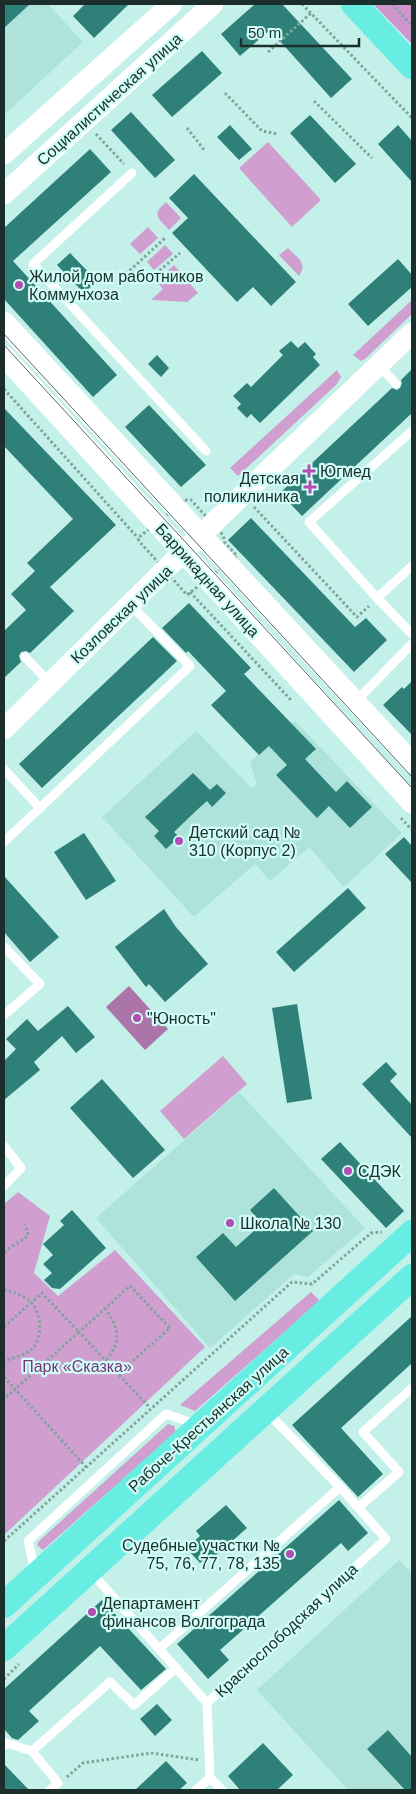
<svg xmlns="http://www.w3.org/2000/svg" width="416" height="1794" viewBox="0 0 416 1794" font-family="Helvetica,sans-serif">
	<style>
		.built { fill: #aee3dc }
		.green { fill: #d19ed0 }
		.forest { fill: #ce96cd }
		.water { fill: #ab75aa }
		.building { fill: #2f8078 }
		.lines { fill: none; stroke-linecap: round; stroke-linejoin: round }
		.path { stroke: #81a39e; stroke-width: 3; stroke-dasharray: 2.5 2.5; stroke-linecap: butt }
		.service { stroke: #fff; stroke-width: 9 }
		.tertiary { stroke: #fff; stroke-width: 21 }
		.primary { stroke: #68ede3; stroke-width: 26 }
		.tram { stroke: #4f6966; stroke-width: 1 }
		.poi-dot { fill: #b24db3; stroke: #d0fdf7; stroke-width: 2 }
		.labels { text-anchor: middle; stroke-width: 4.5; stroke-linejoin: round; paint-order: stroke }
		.street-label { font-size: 16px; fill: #1c2e2c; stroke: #d0fdf7 }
		.poi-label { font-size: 16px; fill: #1c2e2c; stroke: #d0fdf7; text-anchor: start }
		.park-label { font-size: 16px; fill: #783578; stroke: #d0fdf7 }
	</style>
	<rect width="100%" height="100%" fill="#c3f0e9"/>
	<!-- built -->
	<path class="built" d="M4 4H48L83 42 4 115Z
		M295 721 402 833 344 887 309 847 270 881 255 864 194 917 102 817 196 731 252 788 257 784 250 762Z
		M239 1092 365 1228 308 1277 294 1274 210 1348 96 1218Z
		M399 1560 412 1574V1790H348L257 1690Z"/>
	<!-- green -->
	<path class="green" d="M268 142 321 200 292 227 239 168Z
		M166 202 181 218 169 230 159 219 157 213 160 208Z
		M148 227 158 238 140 254 130 244Z
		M165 245 173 254 154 270 147 262Z
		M288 248C297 258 308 262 299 276L279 255Z
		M174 265 198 293 187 302 151 300 163 289 156 281Z
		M412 300V314L365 359 361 361 353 355Z
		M337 370 341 377 337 384 238 476 230 468Z
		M223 1056 247 1084 184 1139 160 1111Z
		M18 1192 50 1216 34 1273 58 1296 115 1250 205 1347 4 1535V1204Z
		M311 1292 320 1301 195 1411 180 1405Z
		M168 1424 174 1426 176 1432 43 1550 37 1545 38 1542Z"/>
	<!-- forest -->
	<path class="forest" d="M373 4H412V44Z"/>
	<!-- water -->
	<path class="water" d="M129 986 168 1029 145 1050 106 1007Z"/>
	<!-- building -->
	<path class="building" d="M4 4H30L4 28Z
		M85 4H129L94 38 73 16Z
		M255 4H282L352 79 331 98 270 30 240 56 221 34Z
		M202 51 222 73 172 117 152 95Z
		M131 112 175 160 155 178 111 130Z
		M310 115 356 164 335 183 290 133Z
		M230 125 252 149 239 160 217 137Z
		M398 125 412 141V182L378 144Z
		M90 149 111 172 13 261 117 375 93 397 4 299V228Z
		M194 174 296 282 271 306 253 287 237 302 172 233 188 218 169 198Z
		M70 253 97 281 84 293 57 265Z
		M398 259 412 275V287L368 326 348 304Z
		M291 341 298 348 305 342 316 354 313 357 320 365 260 423 251 414 247 418 237 408 241 404 233 396 247 383 251 387 283 355 279 351Z
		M157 355 169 368 161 377 148 364Z
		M412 369V413L302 516 280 493 392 388 397 390 400 388 402 383 401 380Z
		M149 405 206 465 181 487 125 427Z
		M4 408 116 525 50 587 74 611 30 653 26 651 21 652 19 656 21 662 4 678V631L26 610 11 594 35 571 27 563 73 519 4 446Z
		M251 518 355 627 366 618 387 640 354 672 228 540Z
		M189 603 251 668 244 674 316 749 305 759 336 792 347 781 372 807 350 828 329 806 317 818 276 775 287 765 269 746 259 755 211 705 226 691 188 651 186 653 162 628Z
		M153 637 177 661 42 788 19 764Z
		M412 681V735L383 705 402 687 404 689Z
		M193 773 210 790 217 784 226 793 212 807 207 801 198 809 174 832 179 837 166 849 154 836 159 831 145 817Z
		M84 833 116 881 86 900 54 852Z
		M404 837 412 846V883L385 854Z
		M4 876 59 937 30 962 4 932Z
		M348 888 366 908 294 972 276 952Z
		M164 909 176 927 208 964 165 1002 149 984 146 987 115 947Z
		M297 1004 312 1099 287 1103 272 1008Z
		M68 1006 95 1037 76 1053 62 1036 34 1062 40 1070 4 1100V1061L16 1049 6 1039 27 1019 38 1031Z
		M386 1062 397 1074 390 1081 412 1105V1138L362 1084Z
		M102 1079 165 1150 133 1178 70 1108Z
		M340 1142 404 1211 386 1228 321 1159Z
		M274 1188 313 1231 235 1301 196 1257 223 1233 236 1247 262 1224 250 1210Z
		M72 1210 106 1248 60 1289 52 1288 44 1280 52 1273 43 1264 53 1255 43 1244 64 1225 60 1221Z
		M412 1316V1363L341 1428 383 1474 358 1497 292 1425Z
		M339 1500 368 1533 348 1551 341 1543 220 1650 229 1660 208 1679 177 1644Z
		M226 1505 247 1528 214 1557 211 1554 200 1563 186 1548 200 1536 196 1531Z
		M102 1600 166 1669 141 1690 100 1646 29 1711 39 1721 18 1740 12 1738 4 1729V1689Z
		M157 1704 172 1720 155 1736 140 1719Z
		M388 1730 412 1757V1790H405L367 1749Z
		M263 1743 293 1775 277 1790H240L228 1776Z
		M166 1761 187 1783 179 1790H135Z
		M4 1764 29 1790H4Z"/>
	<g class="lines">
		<!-- path -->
		<path class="path" d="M302 4 412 118
			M392 4 412 26
			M268 52 311 13
			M225 93 262 131 278 134
			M314 101 372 158
			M187 128 205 151
			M96 134 124 164
			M126 274 165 238
			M152 277 180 253
			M4 389 138 538
			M185 500H191L223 535 225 543 237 556 187 595 139 541 138 538Z
			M254 507 357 617 369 606
			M190 592 291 700
			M401 818 412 830
			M4 1252 28 1236 25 1224
			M4 1290C13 1292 26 1296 32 1303 41 1315 43 1336 33 1348 27 1355 12 1358 4 1361
			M105 1308C119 1329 122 1340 106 1361
			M4 1327 42 1293 79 1332 4 1399
			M118 1374 170 1328 130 1286 79 1332 150 1408
			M4 1377 86 1467
			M4 1541 292 1282 312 1284 371 1233 382 1232
			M4 1679 19 1664
			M67 1777 83 1763 151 1753 199 1760"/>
		<!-- service -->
		<path class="service" d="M132 173 33 264 206 451
			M379 365 396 384
			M412 431 309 522 377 598 412 634
			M377 598 412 566
			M25 657 50 683
			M356 701 412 644
			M4 769 40 808
			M4 842 190 666 131 605
			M4 947 40 984 4 1015
			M4 1146 21 1168 4 1186
			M267 1412 340 1487
			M359 1507 399 1472 363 1432 412 1388
			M35 1571 28 1541 166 1414 198 1425
			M91 1572 207 1703
			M159 1649 340 1487 386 1539 207 1703
			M207 1703 210 1778 222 1790
			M4 1745 6 1743 32 1751 110 1682 134 1705 176 1668
			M32 1751 58 1783 50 1790
			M196 1790 210 1778"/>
		<!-- tertiary -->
		<path class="tertiary" d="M4 154 172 4
			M4 194 213 4
			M4 322 412 763
			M4 356 412 803
			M4 729 182 553 412 333"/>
		<!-- primary -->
		<path class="primary" d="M354 4 412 66
			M4 1605 412 1233
			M4 1648 412 1277"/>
		<!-- tram -->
		<path class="tram" d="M4 334 412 777
			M4 345 412 788"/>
	</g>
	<!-- markers -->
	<g class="poi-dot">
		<circle cx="19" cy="285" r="5"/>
		<path d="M306.5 463.5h5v5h5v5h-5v5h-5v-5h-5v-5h5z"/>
		<path d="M307.5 479.5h5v5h5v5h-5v5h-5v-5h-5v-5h5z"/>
		<circle cx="179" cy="841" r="5"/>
		<circle cx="137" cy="1018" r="5"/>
		<circle cx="348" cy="1171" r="5"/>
		<circle cx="230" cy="1223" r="5"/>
		<circle cx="290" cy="1554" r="5"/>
		<circle cx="92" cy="1612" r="5"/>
	</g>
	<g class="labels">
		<!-- street labels -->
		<g class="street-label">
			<text transform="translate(109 99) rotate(-42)" y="6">Социалистическая улица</text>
			<text transform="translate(208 580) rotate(48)" y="6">Баррикадная улица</text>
			<text transform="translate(121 614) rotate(-44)" y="6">Козловская улица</text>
			<text transform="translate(208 1419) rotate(-42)" y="6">Рабоче-Крестьянская улица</text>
			<text transform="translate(286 1630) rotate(-43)" y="6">Краснослободская улица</text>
		</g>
		<!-- poi labels -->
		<g class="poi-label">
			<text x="29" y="282">Жилой дом работников<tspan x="29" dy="18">Коммунхоза</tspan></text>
			<text x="320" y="477">Югмед</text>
			<text x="299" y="484" text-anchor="end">Детская<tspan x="299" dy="18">поликлиника</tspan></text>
			<text x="189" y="838">Детский сад №<tspan x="189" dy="18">310 (Корпус 2)</tspan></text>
			<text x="147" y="1024">"Юность"</text>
			<text x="358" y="1177">СДЭК</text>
			<text x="240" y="1229">Школа № 130</text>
			<text x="280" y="1551" text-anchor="end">Судебные участки №<tspan x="280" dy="18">75, 76, 77, 78, 135</tspan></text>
			<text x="102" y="1609">Департамент<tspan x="102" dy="18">финансов Волгограда</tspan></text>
		</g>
		<!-- park labels -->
		<g class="park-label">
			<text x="77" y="1372">Парк «Сказка»</text>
		</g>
	</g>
	<!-- border -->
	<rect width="416" height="1794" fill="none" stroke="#1c2e2c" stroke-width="10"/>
	<!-- scale -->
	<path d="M241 38v8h118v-8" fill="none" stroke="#1c2e2c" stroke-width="2.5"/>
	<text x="248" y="38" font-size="15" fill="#1c2e2c" stroke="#d0fdf7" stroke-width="4" paint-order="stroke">50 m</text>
</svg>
